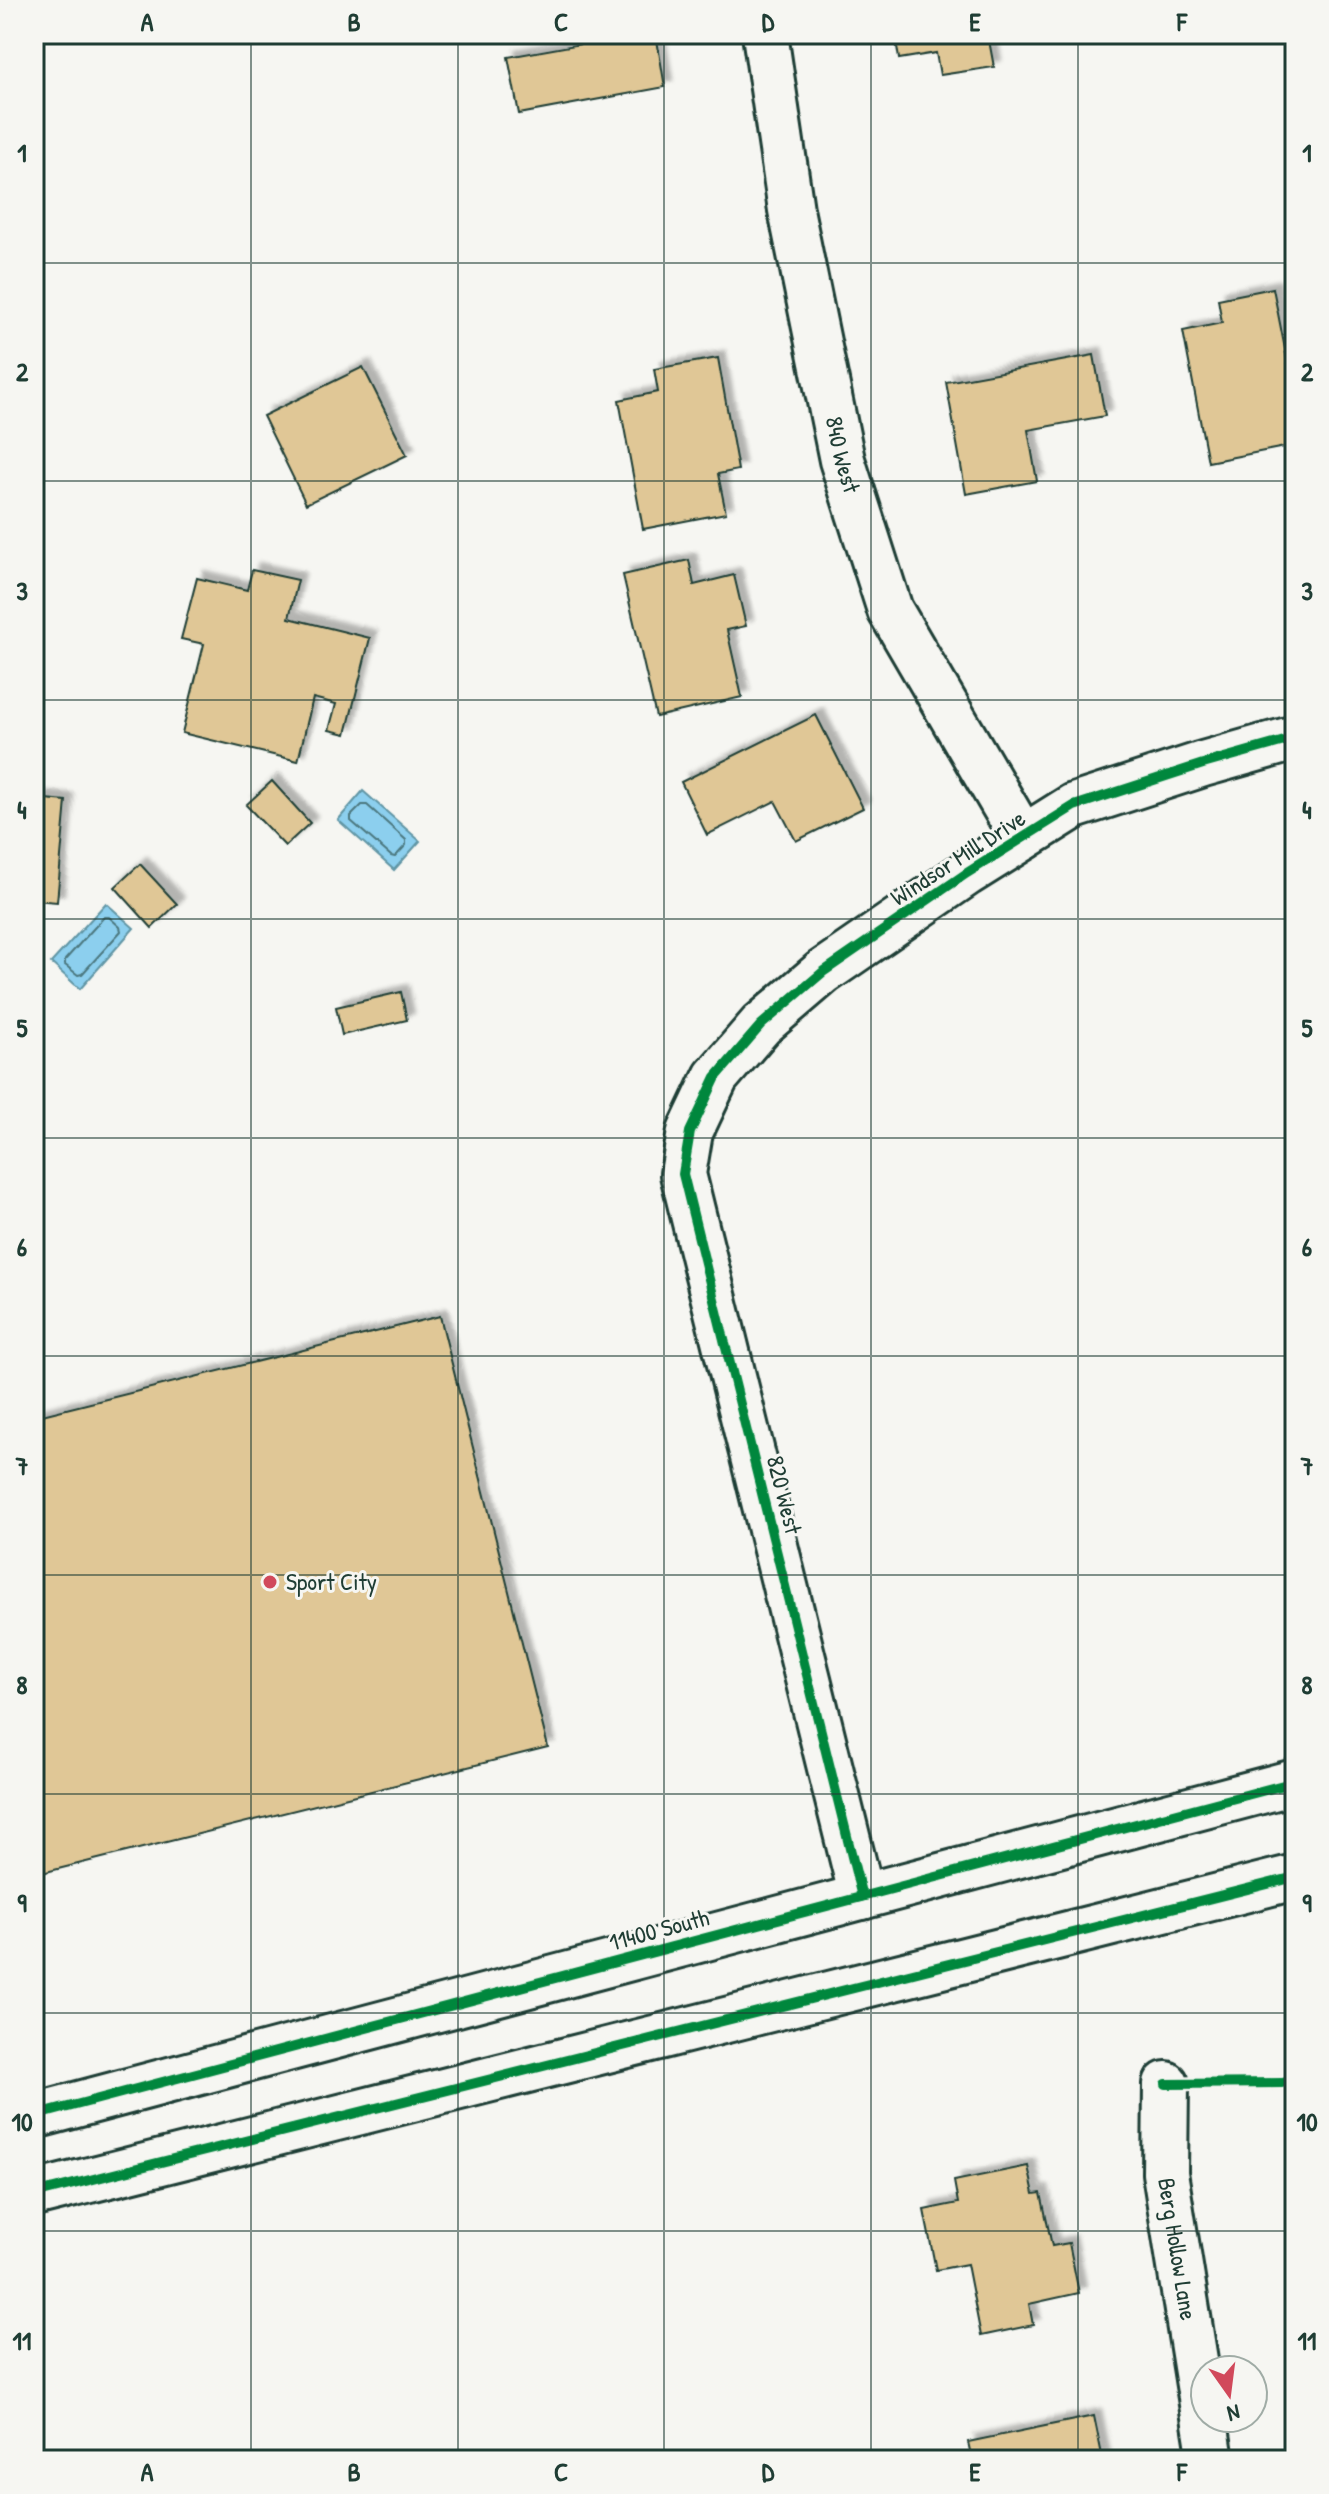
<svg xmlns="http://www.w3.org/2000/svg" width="1329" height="2494" viewBox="0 0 1329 2494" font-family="'Patrick Hand',sans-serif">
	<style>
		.water { fill: #8ccfee; stroke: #6095a4; stroke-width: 2 }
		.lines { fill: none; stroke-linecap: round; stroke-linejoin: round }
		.shore { stroke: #4b777e; stroke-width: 2 }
		.building { fill: #e0c796; stroke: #1f3d34; stroke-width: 2; filter: url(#shadow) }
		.minor-casing { stroke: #1f3d34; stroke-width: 50 }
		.primary-casing { stroke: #1f3d34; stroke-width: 50 }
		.minor { stroke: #f6f6f2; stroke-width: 44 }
		.primary { stroke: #f6f6f2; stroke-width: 44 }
		.cycleway-casing { stroke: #f6f6f2; stroke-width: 15 }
		.cycleway { stroke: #00873e; stroke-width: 10 }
		.grid { fill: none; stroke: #1f3d34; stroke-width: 2; stroke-opacity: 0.55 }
		.poi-dot { fill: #d1495b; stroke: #f6f6f2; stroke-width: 3 }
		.labels { text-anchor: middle; stroke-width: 6; stroke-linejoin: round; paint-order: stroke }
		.street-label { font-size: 24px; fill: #1f3d34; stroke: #f6f6f2 }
		.poi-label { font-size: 24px; fill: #1f3d34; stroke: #f6f6f2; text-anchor: start }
		.neatline { fill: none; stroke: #1f3d34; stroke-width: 3 }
		.grid-label { font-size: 26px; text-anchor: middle; font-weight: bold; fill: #1f3d34 }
	</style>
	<defs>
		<filter id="shadow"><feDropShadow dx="7" dy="-7" stdDeviation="2" flood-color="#0004"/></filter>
	</defs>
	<rect width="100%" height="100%" fill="#f6f6f2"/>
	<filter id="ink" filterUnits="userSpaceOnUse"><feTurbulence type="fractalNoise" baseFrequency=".0125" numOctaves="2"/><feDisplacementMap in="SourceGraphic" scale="16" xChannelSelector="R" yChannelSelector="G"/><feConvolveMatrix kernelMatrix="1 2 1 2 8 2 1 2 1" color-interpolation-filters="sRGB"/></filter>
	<g filter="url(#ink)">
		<!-- water -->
		<path class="water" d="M363 791 420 841 394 870 338 820Z
			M106 903 134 928 80 989 51 963Z"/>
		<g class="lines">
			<!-- shore -->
			<path class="shore" d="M362 805H367L406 840V845L395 857 391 856 351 821V816Z
				M104 917H109L120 927 121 931 82 974 78 975 65 965V960Z"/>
		</g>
		<!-- building -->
		<path class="building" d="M580 34H656L665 87 519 114 508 57 581 44Z
			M895 34H996L988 35 994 67 940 75 936 53 899 59Z
			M1273 288 1295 400V445L1208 462 1183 331 1222 323 1218 299Z
			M1094 355 1105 416 1028 430 1037 481 966 494 946 382Z
			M718 358 738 470 718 474 726 513 643 529 619 400 658 392 654 369Z
			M363 367 407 455 306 504 263 416Z
			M689 560 694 585 734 575 746 626 727 630 742 697 656 717 623 575Z
			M252 570 298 580 289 618 370 638 346 734 329 730 336 704 313 698 298 761 182 733 204 644 181 639 197 578 247 590Z
			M816 715 863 808 796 841 775 801 707 835 681 782Z
			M272 781 310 823 285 846 246 805Z
			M34 798 66 801 57 902 34 900Z
			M140 864 177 904 152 928 115 887Z
			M401 992 407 1020 342 1035 336 1007Z
			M440 1316 548 1747 34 1875V1417Z
			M1028 2166 1034 2194 1041 2193 1052 2246 1069 2243 1079 2293 1029 2304 1033 2325 981 2336 967 2264 936 2270 924 2210 958 2203 954 2181Z
			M1094 2416 1103 2460H972L968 2442Z"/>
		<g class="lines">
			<defs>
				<g id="minor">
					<path id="s1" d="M765 34 791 210 842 460 890 610 1023 838"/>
					<path d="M862 1897 683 1174 690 1132 716 1077 761 1025 823 972 967 873 1074 806 1203 764 1295 738"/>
					<path id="s2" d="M1166 2084 1165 2173 1211 2460"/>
				</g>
				<path id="primary" d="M34 2116 1295 1782
					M34 2194 1295 1877"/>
			</defs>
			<!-- minor casing -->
			<use href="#minor" class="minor-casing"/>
			<!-- primary casing -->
			<use href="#primary" class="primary-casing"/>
			<!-- minor -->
			<use href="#minor" class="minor"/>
			<!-- primary -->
			<use href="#primary" class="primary"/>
			<defs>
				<path id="cycleway" d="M862 1897 683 1174 690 1132 716 1077 761 1025 823 972 967 873 1074 806 1203 764 1295 738
					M1166 2084 1282 2083 1295 2080
					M34 2116 1295 1782
					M34 2194 1295 1877"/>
			</defs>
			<!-- cycleway casing -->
			<use href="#cycleway" class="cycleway-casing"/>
			<!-- cycleway -->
			<use href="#cycleway" class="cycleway"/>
		</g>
	</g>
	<!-- grid -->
	<path class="grid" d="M251 34V2460M458 34V2460M664 34V2460M871 34V2460M1078 34V2460M34 263H1295M34 481H1295M34 700H1295M34 919H1295M34 1138H1295M34 1356H1295M34 1575H1295M34 1794H1295M34 2013H1295M34 2231H1295"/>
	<!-- markers -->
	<circle class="poi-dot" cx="270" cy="1582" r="8"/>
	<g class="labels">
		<!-- street labels -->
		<g class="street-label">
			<text dy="8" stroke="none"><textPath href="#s1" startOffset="428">840 West</textPath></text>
			<text transform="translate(958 858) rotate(-33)" y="8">Windsor Mill Drive</text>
			<text transform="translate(784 1495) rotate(76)" y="8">820 West</text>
			<text transform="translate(659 1930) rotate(-15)" y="8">11400 South</text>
			<text dy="8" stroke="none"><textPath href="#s2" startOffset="166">Berg Hollow Lane</textPath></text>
		</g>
		<!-- poi labels -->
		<g class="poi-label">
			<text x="286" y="1590">Sport City</text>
		</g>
	</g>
	<!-- margin -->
	<rect width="1329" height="2494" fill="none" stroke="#f6f6f2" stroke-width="88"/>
	<!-- north arrow -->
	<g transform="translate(1229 2394) rotate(166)"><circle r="38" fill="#f6f6f2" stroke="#a0aca6" stroke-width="2"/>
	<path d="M0-6L14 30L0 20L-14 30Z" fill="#d1495b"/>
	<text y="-12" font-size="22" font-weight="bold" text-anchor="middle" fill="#1f3d34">N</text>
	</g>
	<rect x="44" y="44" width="1241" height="2406" class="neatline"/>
	<g class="grid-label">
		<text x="147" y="31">A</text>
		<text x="354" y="31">B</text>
		<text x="561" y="31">C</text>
		<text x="768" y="31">D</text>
		<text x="975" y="31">E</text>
		<text x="1182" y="31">F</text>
		<text x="22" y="162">1</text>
		<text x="1307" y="162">1</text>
		<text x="22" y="381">2</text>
		<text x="1307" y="381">2</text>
		<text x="22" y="600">3</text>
		<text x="1307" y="600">3</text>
		<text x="22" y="819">4</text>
		<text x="1307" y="819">4</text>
		<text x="22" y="1037">5</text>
		<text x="1307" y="1037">5</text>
		<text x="22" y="1256">6</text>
		<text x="1307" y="1256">6</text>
		<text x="22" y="1475">7</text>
		<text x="1307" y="1475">7</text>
		<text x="22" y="1694">8</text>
		<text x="1307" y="1694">8</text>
		<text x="22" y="1912">9</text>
		<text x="1307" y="1912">9</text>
		<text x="22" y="2131">10</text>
		<text x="1307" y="2131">10</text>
		<text x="22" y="2350">11</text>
		<text x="1307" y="2350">11</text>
		<text x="147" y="2481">A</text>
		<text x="354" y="2481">B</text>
		<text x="561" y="2481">C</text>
		<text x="768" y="2481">D</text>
		<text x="975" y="2481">E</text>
		<text x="1182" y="2481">F</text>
	</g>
</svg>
